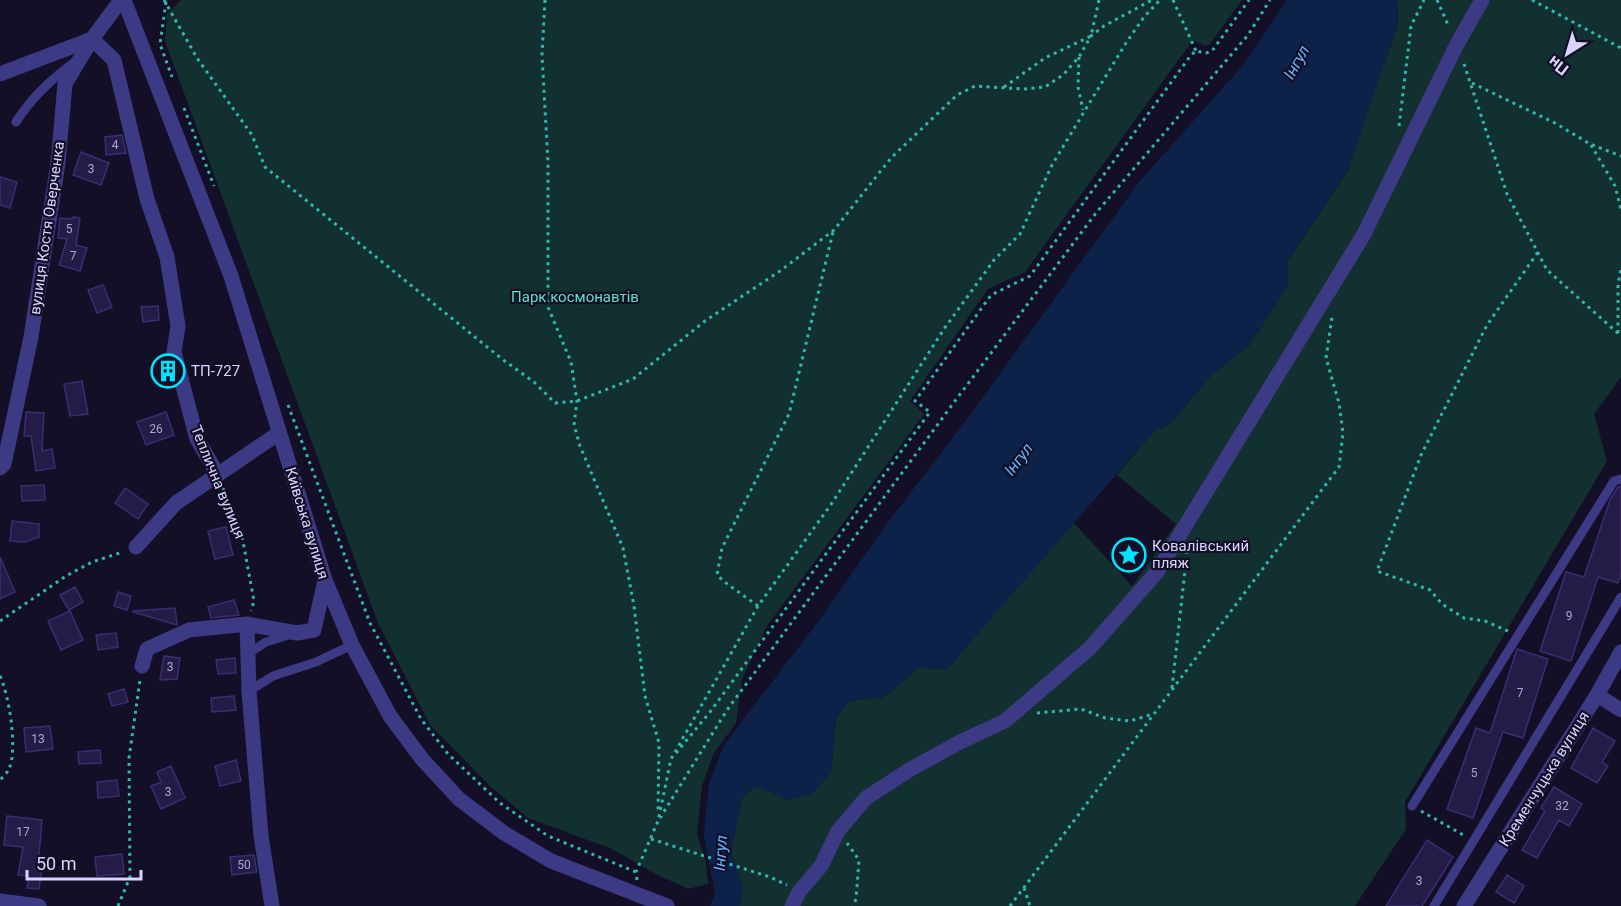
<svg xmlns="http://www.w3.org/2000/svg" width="1621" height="906" viewBox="0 0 1621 906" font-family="Roboto,sans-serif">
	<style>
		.green { fill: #12302f }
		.water { fill: #0c2248 }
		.building { fill: #241b47; stroke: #3b2d73; stroke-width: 1.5 }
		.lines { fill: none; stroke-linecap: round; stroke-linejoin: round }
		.path { stroke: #2fb8b0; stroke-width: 3; stroke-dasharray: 3 4.5; stroke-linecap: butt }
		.service { stroke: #3d3a85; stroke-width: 9 }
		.minor { stroke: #3d3a85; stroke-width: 15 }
		.tertiary { stroke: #3d3a85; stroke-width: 15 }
		.labels { text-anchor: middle; stroke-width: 4.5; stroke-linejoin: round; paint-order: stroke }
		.number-label { font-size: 12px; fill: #aca6d1 }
		.street-label { font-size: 15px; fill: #d9d4ff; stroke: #130f26 }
		.park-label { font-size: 15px; fill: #5fe0c0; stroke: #130f26 }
		.poi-label { font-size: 15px; fill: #d9d4ff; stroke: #130f26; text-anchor: start }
		.water-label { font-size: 16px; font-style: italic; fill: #62b6ff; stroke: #130f26 }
	</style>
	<rect width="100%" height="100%" fill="#130f26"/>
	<!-- green -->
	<path class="green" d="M181 0H1242L1210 44 1205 46 1193 40 1025 272 988 289 910 401 924 414 767 626 742 679 736 723 714 753 702 786 697 834 706 862 708 884 688 889 656 874 612 849 528 818 491 787 430 725 378 623 165 41 167 14Z
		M1397 0H1621V377L1594 414 1607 461 1405 802 1406 829 1355 906H740L743 889 731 852 742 797 757 785 788 800 831 773 836 718 849 701 884 697 918 668 947 669 1073 522 1132 586 1176 524 1117 475 1154 431 1170 424 1213 373 1248 347 1288 286V260L1348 170 1398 23Z"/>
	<!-- water -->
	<path class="water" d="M1287 0H1397L1398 23 1348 170 1288 260V286L1248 347 1213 373 1170 424 1154 431 947 669 918 668 884 697 849 701 836 718 831 773 811 795 788 800 757 786 742 797 731 852 743 889 740 906H710L715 894 704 837 705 820 709 783 724 745 820 619 885 526 967 419 1139 182 1244 64Z"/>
	<!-- building -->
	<path class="building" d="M122 135 126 153 106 155 105 137Z
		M81 152 109 163 101 185 73 175Z
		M0 177 17 182 10 208 0 205Z
		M73 217 80 218 76 245 87 248 80 271 59 265 67 239 58 238 60 218 72 219Z
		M103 285 112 307 97 313 88 290Z
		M158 306 159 320 143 322 141 307Z
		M82 381 88 414 70 416 64 384Z
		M26 412 44 413 42 451 52 449 55 468 36 471 31 436H24Z
		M166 412 174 435 146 445 137 422Z
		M44 485 45 500 22 501 21 486Z
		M1621 486V574L1618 583 1598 577 1571 661 1540 651 1566 572 1584 577 1610 500 1618 487Z
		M125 488 148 504 138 519 115 503Z
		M12 521 39 524V537L25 542 10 541Z
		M226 527 233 555 215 559 208 531Z
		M0 557 15 592 0 599Z
		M75 587 83 602 69 610 60 595Z
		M118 592 131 596 127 610 114 606Z
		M234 600 239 615 211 618 208 607Z
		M175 608 177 625 133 612V611Z
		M70 611 83 640 61 650 48 621Z
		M116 633 118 647 98 650 96 635Z
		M1517 649 1548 659 1523 738 1503 732 1473 818 1447 809 1476 728 1490 733Z
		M164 656 180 658 177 679 160 680Z
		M235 658 236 673 218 674 216 660Z
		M124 689 128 702 112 706 108 694Z
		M234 696 236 710 212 712 211 698Z
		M50 726 53 749 26 752 24 728Z
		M1593 728 1615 741 1602 762 1608 766 1597 783 1571 768Z
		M100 750 101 763 79 764 78 752Z
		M236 760 241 781 220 786 215 766Z
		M171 766 185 798 161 809 151 786 161 782 157 772Z
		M117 780 119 796 98 798 97 782Z
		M1554 787 1582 804 1569 826 1559 820 1537 858 1522 850 1545 811 1541 808Z
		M7 816 42 820 38 866H42L39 889 27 888 29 876 18 875 23 847 4 845Z
		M1427 840 1453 857 1422 906H1386Z
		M122 854 124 874 97 876 95 857Z
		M254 855 257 872 232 875 230 857Z
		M1507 875 1524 886 1514 903 1496 892Z"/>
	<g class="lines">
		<!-- path -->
		<path class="path" d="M164 0 197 58 252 135 265 167 502 359 534 382 555 403 577 401 633 379 705 321 780 271 834 230 891 158 957 95 975 86 1023 89 1045 87 1063 75 1079 57 1091 36 1104 26 1152 0
			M545 0 542 55 548 162V307L571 362 577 401 574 425 580 446 623 548 634 606 645 696 659 743 658 813
			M1173 0 1196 51
			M1437 0 1449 27
			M1532 0 1621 48
			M166 2 160 44 172 77
			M1079 57 1078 87 1083 110
			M1464 64 1507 194 1547 270 1621 336
			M1472 83 1555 123 1590 144 1621 156
			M1004 87 1045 58 1091 36 1099 0
			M184 108 214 186
			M1399 126 1411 26 1424 0
			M1591 145 1615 186 1621 209
			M1618 333V284L1621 269
			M288 405 370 623 421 719 448 754 500 803 548 836 636 872
			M223 488 242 536 254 601 251 611
			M758 606 726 583 717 575 722 548 789 414 833 232
			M0 621 66 576 92 562 123 552
			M1508 631 1485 621 1464 618 1442 604 1430 590 1377 571 1421 455 1487 325 1538 252
			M0 676C9 695 18 749 9 769 7 773 3 777 0 780
			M1172 688 1187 552
			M1037 713 1081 709 1105 718 1130 721 1153 714
			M676 753 710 712 930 412 915 401 991 295 1030 276 1191 55 1196 51 1206 53 1212 51 1249 0
			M1421 811 1465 836
			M660 818 727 710 955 401 1096 213 1248 35 1270 0
			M651 839 770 877 787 885
			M847 843 859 860 856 899 853 906
			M637 880 636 872 658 821 671 759 758 606 832 503 944 329 994 260 1020 234 1052 165 1084 112 1126 43 1144 17 1160 0
			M1024 888 1030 906
			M118 906 130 877 129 758 140 680
			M1010 906 1339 467 1343 433 1339 403 1326 358 1332 317"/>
		<!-- service -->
		<path class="service" d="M16 122C32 97 51 79 75 62
			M249 653 266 642 292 634
			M249 691 273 676 316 662 352 645
			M1412 806 1614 481 1621 479
			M1434 906 1621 597"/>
		<!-- minor -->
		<path class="minor" d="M0 74 92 39 114 60 147 199 167 257 178 326 174 352 197 439 218 475
			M0 468 4 464 31 337 58 163 65 84 92 39 121 0
			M136 547 176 503 279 433
			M247 624 249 691 261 836 272 906
			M142 666 147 649 189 630 247 624 297 633 314 630 325 580
			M1597 695 1621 710
			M0 901 39 906
			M792 906 799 892 821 866 838 831 866 798 909 770 960 742 1005 721 1090 648 1157 572 1364 234 1456 46 1482 0
			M1464 906 1597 695 1621 652"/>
		<!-- tertiary -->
		<path class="tertiary" d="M124 0 231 276 325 580 352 645 390 716 422 759 459 799 504 833 551 861 667 906"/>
	</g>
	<!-- icons -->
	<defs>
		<symbol id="building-ring" viewBox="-11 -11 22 22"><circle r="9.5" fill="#130f26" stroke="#00e5ff" stroke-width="1.5"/><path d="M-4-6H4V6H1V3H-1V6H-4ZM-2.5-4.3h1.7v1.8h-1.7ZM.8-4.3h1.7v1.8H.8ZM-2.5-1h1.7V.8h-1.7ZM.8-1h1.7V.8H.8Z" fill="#00e5ff"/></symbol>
		<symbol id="sight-ring" viewBox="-11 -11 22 22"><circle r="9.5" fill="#130f26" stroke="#00e5ff" stroke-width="1.5"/><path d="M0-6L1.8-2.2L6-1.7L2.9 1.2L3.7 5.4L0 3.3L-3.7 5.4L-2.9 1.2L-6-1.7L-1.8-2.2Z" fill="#00e5ff"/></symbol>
	</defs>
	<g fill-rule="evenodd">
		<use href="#building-ring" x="149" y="352" width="38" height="38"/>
		<use href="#sight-ring" x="1110" y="536" width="38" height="38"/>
	</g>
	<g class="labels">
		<!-- number labels -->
		<g class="number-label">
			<text x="115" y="149">4</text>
			<text x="91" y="173">3</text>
			<text x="69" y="233">5</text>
			<text x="73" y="260">7</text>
			<text x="156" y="433">26</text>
			<text x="1569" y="620">9</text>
			<text x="170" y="671">3</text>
			<text x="1520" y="697">7</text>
			<text x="38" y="743">13</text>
			<text x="1474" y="777">5</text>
			<text x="168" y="796">3</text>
			<text x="1562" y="810">32</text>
			<text x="23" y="836">17</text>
			<text x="244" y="869">50</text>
			<text x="1419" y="885">3</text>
		</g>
		<!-- street labels -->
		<g class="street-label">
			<text transform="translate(47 228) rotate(-82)" y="5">вулиця Костя Оверченка</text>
			<text transform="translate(218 482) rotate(68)" y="5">Теплична вулиця</text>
			<text transform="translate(307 523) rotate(73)" y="5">Київська вулиця</text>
			<text transform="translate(1544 779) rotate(-58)" y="5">Кременчуцька вулиця</text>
		</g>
		<!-- park labels -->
		<g class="park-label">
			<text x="575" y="302">Парк космонавтів</text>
		</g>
		<!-- poi labels -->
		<g class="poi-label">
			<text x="191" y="376">ТП-727</text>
			<text x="1152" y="551">Ковалівський<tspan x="1152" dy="17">пляж</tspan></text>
		</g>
		<!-- water labels -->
		<g class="water-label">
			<text transform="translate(1296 62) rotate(-61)" y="6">Інгул</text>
			<text transform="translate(1018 459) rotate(-53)" y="6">Інгул</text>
			<text transform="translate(720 853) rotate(-86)" y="6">Інгул</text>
		</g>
	</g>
	<!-- north arrow -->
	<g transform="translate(1567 54) rotate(217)" stroke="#130f26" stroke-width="4.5" paint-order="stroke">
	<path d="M0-4.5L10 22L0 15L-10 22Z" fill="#d9d4ff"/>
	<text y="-9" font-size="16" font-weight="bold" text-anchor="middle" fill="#d9d4ff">Пн</text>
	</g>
	<!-- scale -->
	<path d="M27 870v9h114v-9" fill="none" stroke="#d9d4ff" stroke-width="3"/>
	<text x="36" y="870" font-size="18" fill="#d9d4ff" stroke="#130f26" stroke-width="4.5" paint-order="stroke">50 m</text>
</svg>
